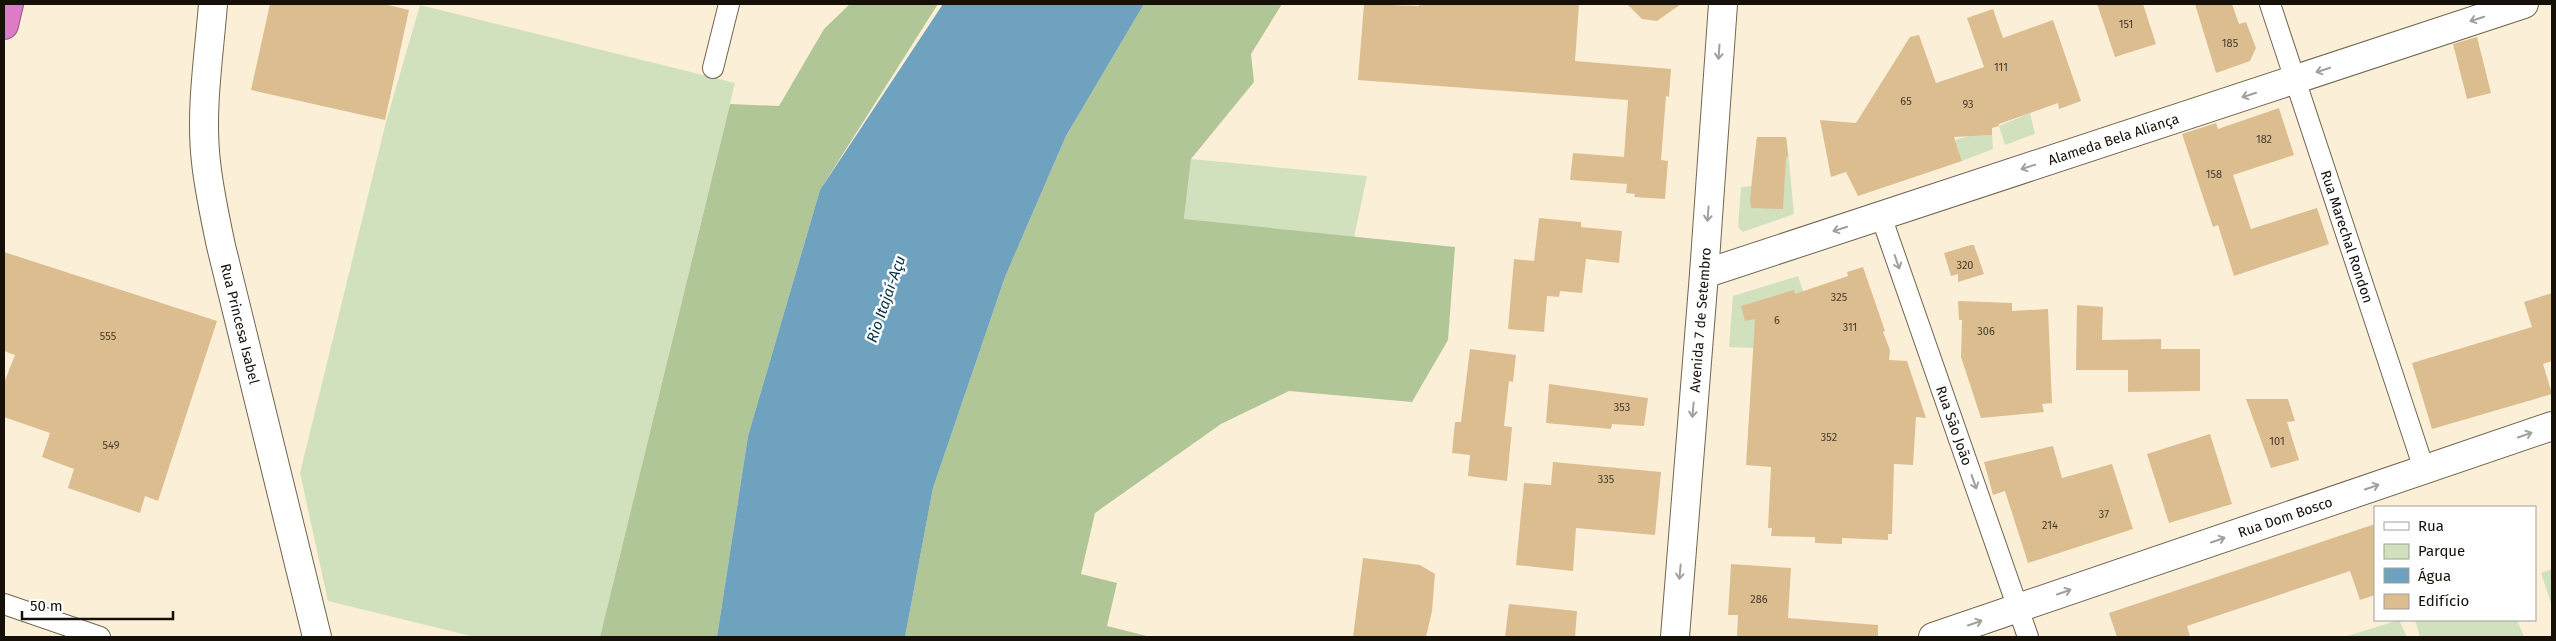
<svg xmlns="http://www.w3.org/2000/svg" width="2556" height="641" viewBox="0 0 2556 641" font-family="'Fira Sans',sans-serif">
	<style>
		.green { fill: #d1e1bd }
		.forest { fill: #b1c696 }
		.water { fill: #6ea2be }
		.building { fill: #dcbd90 }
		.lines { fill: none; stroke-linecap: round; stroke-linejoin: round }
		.street-casing { stroke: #716551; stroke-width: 22 }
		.secondary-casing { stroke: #716551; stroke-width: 30 }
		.highway-casing { stroke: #975684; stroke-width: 30 }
		.street { stroke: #fff; stroke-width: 20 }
		.secondary { stroke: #fff; stroke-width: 28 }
		.highway { stroke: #dd7bc6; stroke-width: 28 }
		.oneway { stroke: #a1a09d }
		.labels { text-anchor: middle; stroke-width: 5; stroke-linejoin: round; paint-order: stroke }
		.number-label { font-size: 11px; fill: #473c2b }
		.street-label { font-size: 14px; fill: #151109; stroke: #fefefe }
		.water-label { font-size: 15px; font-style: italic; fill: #002f43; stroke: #fefefe }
	</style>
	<rect width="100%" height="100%" fill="#fcefd8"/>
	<!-- green -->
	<path class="green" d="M420 5 735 83 600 637H475L328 601 300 473 386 122Z
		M2030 113 2035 134 2005 145 1999 126Z
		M1992 135 1993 149 1962 161 1955 140 1969 136Z
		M1757 137 1787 140 1794 214 1743 232 1738 227 1741 187 1751 186Z
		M1191 159 1367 176 1354 238 1184 220Z
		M1798 276 1812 317 1753 348 1729 347 1733 296Z
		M2552 569V606L2541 573Z
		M2399 620 2407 637H2344Z
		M2415 620H2517L2524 637H2420Z"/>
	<!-- forest -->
	<path class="forest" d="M850 4H938L820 190 748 436 717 637H600L730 104 779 106 824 29Z
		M1144 4H1282L1251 54 1254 82 1191 159 1184 219 1455 247 1448 340 1412 402 1289 391 1221 424 1095 513 1081 574 1117 583 1107 626 1151 637H905L933 488 1005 277 1066 136Z"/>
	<!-- water -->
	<path class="water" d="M943 4H1144L1066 136 1005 277 933 488 905 637H717L748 436 820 190Z"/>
	<!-- building -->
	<path class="building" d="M270 4H384L409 10 385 120 251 90Z
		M1364 4 1419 6V4H1579L1575 61 1671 69 1669 97 1666 96 1661 160 1668 161 1665 199 1634 197 1635 194 1626 193 1627 184 1570 180 1573 153 1624 157 1628 100 1358 80Z
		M1627 4H1681L1657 21 1642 19Z
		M2097 4H2143L2156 44 2115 57Z
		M2195 4H2232L2239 24 2246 22 2256 48 2250 61 2216 73Z
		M1993 9 2003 38 2053 20 2081 101 2059 109 2058 103 1999 124V126L1992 128V135L1954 137 1962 161 1858 196 1846 172 1831 177 1820 120 1856 123 1910 37 1919 35 1936 83 1984 67 1967 18Z
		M2477 37 2491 93 2467 99 2453 44Z
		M2279 108 2294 155 2233 175 2251 229 2317 208 2329 244 2234 276 2218 225 2213 227 2182 134 2216 123 2218 129Z
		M1757 137H1786L1788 157H1786L1783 209 1751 208 1750 200Z
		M1539 218 1581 222V227L1622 231 1619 263 1586 259 1582 293 1560 291 1559 297 1547 296 1544 332 1508 329 1514 259 1534 261Z
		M1971 245H1974L1984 274 1958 282V274L1951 276 1944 253Z
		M4 252 217 321 158 501 145 496 140 513 68 488 74 469 42 457 50 433 4 417V383L15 355 4 351Z
		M1863 267 1885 331 1883 332 1890 350 1889 360 1907 361 1926 418 1916 417 1913 465 1894 464 1892 534H1888V540L1842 538V544L1815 543V537L1771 536 1772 528H1768L1771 467 1746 465 1755 319 1745 321 1741 306 1794 290 1795 294 1848 276 1847 272Z
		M2552 293V361L2543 364 2552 394 2432 429 2412 363 2532 327 2524 302Z
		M1958 301 2012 303V311L2048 309 2052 403 2042 404 2044 412 1981 418 1961 357 1962 320H1959Z
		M2077 305 2103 307 2102 340 2161 339V349H2200V391L2128 392V370H2076Z
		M1470 349 1516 355 1513 382 1509 381 1504 426 1512 427 1507 481 1468 476 1470 455 1452 453 1455 422H1461Z
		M1549 384 1648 398 1644 426 1612 424 1611 429 1546 423Z
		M2246 399H2288L2295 421 2287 422 2299 460 2271 468Z
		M2210 434 2232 504 2169 523 2147 454Z
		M2053 446 2062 478 2112 464 2133 529 2028 563 2005 491 1993 495 1984 462Z
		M1553 462 1661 472 1655 535 1576 528 1573 571 1516 565 1524 483 1551 485Z
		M2375 524V595L2360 600 2350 571 2187 626 2190 637H2117L2109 613Z
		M1363 558 1420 565 1435 574 1432 611 1426 637H1353Z
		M1731 564 1791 568 1788 618 1878 625V637H1737L1738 615H1728Z
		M1509 604 1577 611 1575 637H1505Z"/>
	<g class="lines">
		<defs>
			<g id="street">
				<path id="s1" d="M2270 4 2424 469"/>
				<path d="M713 68 729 4"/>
				<path id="s2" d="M1881 216 2028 637"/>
				<path d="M4 604 100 637"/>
			</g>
			<g id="secondary">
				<path id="s3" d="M213 4C209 56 200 110 206 162 209 190 215 218 221 246L317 637"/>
				<path id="s4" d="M1704 274 2524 4"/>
				<path id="s5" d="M1675 637 1704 274 1723 4"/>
				<path id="s6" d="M1933 637 2552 426"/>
			</g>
			<path id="highway" d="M4 25 9 4"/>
		</defs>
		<!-- street casing -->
		<use href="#street" class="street-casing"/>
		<!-- secondary casing -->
		<use href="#secondary" class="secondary-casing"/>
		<!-- highway casing -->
		<use href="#highway" class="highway-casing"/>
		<!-- street -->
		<use href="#street" class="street"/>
		<!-- secondary -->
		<use href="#secondary" class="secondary"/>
		<!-- highway -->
		<use href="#highway" class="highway"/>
	</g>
	<!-- one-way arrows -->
	<defs><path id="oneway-shaft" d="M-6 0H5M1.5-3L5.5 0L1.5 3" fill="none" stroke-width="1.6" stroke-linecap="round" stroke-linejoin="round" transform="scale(1.25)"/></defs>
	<g class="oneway">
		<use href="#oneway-shaft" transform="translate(2477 19) rotate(162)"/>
		<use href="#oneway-shaft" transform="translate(1719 52) rotate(94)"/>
		<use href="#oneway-shaft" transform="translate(2323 70) rotate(162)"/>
		<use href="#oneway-shaft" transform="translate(2249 95) rotate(162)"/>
		<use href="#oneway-shaft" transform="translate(2028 167) rotate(162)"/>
		<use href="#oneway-shaft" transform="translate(1708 214) rotate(94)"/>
		<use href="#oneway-shaft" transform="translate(1840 229) rotate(162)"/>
		<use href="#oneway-shaft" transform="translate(1897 262) rotate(71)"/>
		<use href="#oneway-shaft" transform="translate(1693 410) rotate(95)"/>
		<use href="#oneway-shaft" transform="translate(2525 435) rotate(-19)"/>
		<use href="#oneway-shaft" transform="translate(1974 482) rotate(71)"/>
		<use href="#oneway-shaft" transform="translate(2372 487) rotate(-19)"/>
		<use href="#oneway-shaft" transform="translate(2218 540) rotate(-19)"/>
		<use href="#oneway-shaft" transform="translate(1680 572) rotate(95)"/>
		<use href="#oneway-shaft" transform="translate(2064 592) rotate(-19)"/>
		<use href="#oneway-shaft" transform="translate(1975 623) rotate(-19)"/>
	</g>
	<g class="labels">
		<!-- number labels -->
		<g class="number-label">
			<text x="2126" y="28">151</text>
			<text x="2230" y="47">185</text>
			<text x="2001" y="71">111</text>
			<text x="1906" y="105">65</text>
			<text x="1968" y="108">93</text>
			<text x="2264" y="143">182</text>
			<text x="2214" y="178">158</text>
			<text x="1965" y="269">320</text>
			<text x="1839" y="301">325</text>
			<text x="1777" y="324">6</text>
			<text x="1850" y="331">311</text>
			<text x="1986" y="335">306</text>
			<text x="108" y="340">555</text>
			<text x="1622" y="411">353</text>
			<text x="1829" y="441">352</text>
			<text x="2277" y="445">101</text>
			<text x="111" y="449">549</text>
			<text x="1606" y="483">335</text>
			<text x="2104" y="518">37</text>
			<text x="2050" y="529">214</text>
			<text x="1759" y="603">286</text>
		</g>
		<!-- street labels -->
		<g class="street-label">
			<text dy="5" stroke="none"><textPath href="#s4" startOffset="431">Alameda Bela Aliança</textPath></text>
			<text dy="5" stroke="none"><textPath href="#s1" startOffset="245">Rua Marechal Rondon</textPath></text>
			<text dy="5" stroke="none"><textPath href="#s5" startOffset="318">Avenida 7 de Setembro</textPath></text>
			<text dy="5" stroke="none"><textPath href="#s3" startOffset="324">Rua Princesa Isabel</textPath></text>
			<text dy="5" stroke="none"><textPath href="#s2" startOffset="222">Rua São João</textPath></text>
			<text dy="5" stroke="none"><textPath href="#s6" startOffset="372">Rua Dom Bosco</textPath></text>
		</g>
		<!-- water labels -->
		<g class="water-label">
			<text transform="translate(886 299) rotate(-71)" y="5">Rio Itajaí-Açu</text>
		</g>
	</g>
	<!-- border -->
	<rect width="2556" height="641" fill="none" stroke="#151109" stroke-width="10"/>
	<!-- legend -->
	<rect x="2374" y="506" width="162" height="115" fill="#fefefe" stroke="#a19f9c"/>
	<rect x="2384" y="522" width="25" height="8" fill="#ffffff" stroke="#a19f9c"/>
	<text x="2418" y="531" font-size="15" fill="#151109">Rua</text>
	<rect x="2384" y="544" width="25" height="15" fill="#d1e1bd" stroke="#a19f9c"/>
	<text x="2418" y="556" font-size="15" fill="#151109">Parque</text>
	<rect x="2384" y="568" width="25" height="15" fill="#6ea2be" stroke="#a19f9c"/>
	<text x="2418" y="581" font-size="15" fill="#151109">Água</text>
	<rect x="2384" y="594" width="25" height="15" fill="#dcbd90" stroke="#a19f9c"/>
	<text x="2418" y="606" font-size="15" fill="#151109">Edifício</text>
	<!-- scale -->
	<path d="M22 611v8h151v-8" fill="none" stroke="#151109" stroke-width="2.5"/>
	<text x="30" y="611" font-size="15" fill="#151109" stroke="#fefefe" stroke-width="4" paint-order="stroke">50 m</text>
</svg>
